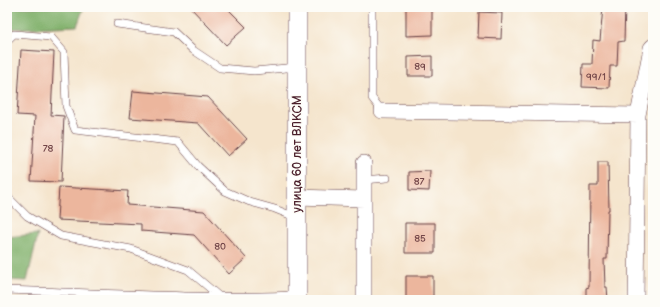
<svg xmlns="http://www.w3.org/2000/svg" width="660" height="307" viewBox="0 0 660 307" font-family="'Balsamiq Sans',sans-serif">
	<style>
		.forest { fill: #80b06b; stroke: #65684b }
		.building { fill: #ecb69d }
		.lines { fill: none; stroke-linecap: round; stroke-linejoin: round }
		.service-casing { stroke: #643d43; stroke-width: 8 }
		.minor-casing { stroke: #643d43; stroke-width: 16 }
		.tertiary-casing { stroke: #643d43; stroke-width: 20 }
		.service { stroke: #fff; stroke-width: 7 }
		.minor { stroke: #fff; stroke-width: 15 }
		.tertiary { stroke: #fff; stroke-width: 19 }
		.labels { text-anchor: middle; stroke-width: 3; stroke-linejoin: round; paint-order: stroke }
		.number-label { font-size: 10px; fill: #724548 }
		.street-label { font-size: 12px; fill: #4a1f2b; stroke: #fdfcf7 }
	</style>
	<rect width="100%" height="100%" fill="#fdfcf7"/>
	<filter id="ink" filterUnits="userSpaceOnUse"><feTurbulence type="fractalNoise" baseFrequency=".025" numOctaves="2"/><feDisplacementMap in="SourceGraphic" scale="8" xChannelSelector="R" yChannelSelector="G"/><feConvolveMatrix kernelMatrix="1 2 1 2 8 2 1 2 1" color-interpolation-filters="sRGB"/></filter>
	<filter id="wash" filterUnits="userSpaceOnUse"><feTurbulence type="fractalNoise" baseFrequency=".012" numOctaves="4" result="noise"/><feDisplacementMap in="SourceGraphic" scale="16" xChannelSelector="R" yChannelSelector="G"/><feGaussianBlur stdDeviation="0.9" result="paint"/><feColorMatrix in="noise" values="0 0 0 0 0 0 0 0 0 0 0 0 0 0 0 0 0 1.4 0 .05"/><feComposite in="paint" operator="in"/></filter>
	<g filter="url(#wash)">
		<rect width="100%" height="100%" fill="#f5e5cd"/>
		<!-- forest -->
		<path class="forest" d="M7 7H84L77 26 7 29Z
			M38 234 27 281 7 280V237Z"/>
		<g id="blocks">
			<!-- building -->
			<path class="building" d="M190 7H226L246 27 226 45Z
				M406 7H432V35L406 36Z
				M603 7H625L624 41 618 42 617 66H610L609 88 582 87 583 64H592L593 40 600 41Z
				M479 12 502 13 501 39 478 38Z
				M21 50 54 52 51 115 64 116 61 182 31 181 35 116 17 115Z
				M432 56V76H408V57Z
				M133 91 208 97 247 139 228 156 198 123 130 118Z
				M598 162H608L609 210H608L607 259H604L605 287H607L608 300H586V288L589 287 590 186H598Z
				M430 171 429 191 409 190V172Z
				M59 187 128 191 127 205 204 211 246 258 229 274 194 235 141 231V224L57 220Z
				M405 223H435V253H405Z
				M406 276H433V300H406Z"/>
		</g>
	</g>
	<g filter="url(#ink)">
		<use href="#blocks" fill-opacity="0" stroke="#643d43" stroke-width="1"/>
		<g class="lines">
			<defs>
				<path id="service" d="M372 7V98L382 111
					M117 24 174 32 193 50 220 68 254 71 297 67
					M7 41 14 34 51 37 64 52 66 106 75 130 178 142 198 166 225 191 250 202 275 209 295 217
					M364 180 387 178
					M7 196 27 216 61 236 131 249 188 270 220 297
					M7 290C103 293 200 299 297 295"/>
				<path id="minor" d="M382 111 638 115
					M364 163V300
					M296 197 364 199
					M636 300 638 115 651 48 653 46"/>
				<path id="tertiary" d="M297 7V300"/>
			</defs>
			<!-- service casing -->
			<use href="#service" class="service-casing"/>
			<!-- minor casing -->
			<use href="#minor" class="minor-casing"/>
			<!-- tertiary casing -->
			<use href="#tertiary" class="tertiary-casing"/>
			<!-- service -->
			<use href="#service" class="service"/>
			<!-- minor -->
			<use href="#minor" class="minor"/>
			<!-- tertiary -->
			<use href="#tertiary" class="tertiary"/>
		</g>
	</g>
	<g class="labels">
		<!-- number labels -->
		<g class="number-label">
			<text x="420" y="70">89</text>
			<text x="596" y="80">99/1</text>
			<text x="48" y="152">78</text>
			<text x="419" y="185">87</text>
			<text x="420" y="242">85</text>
			<text x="220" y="250">80</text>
		</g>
		<!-- street labels -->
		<g class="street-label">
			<text transform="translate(297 154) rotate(-90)" y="4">улица 60 лет ВЛКСМ</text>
		</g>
	</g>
	<!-- margin -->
	<rect width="660" height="307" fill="none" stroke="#fdfcf7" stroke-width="24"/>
</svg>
